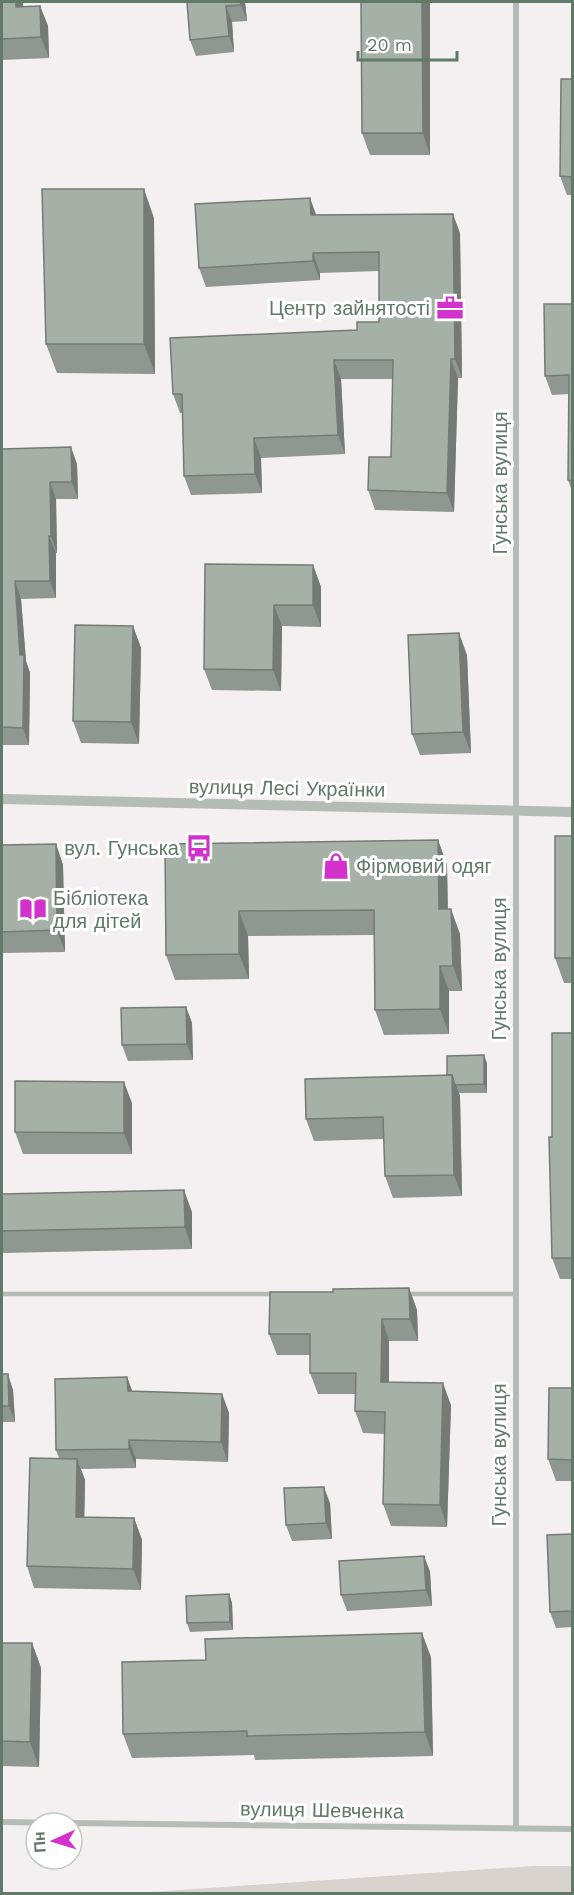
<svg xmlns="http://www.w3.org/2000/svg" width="574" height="1895" viewBox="0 0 574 1895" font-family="'Work Sans',sans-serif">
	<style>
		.green { fill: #d8d3cf }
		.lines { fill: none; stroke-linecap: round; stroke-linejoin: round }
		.service { stroke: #b4bcb6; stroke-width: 4.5 }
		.minor { stroke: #b4bcb6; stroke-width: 6 }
		.tertiary { stroke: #b4bcb6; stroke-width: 10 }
		.wall { fill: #8e9790 }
		.shaded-wall { fill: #747b75 }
		.building { fill: #a5b0a7; stroke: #747b75; stroke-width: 1.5 }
		.labels { text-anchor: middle; stroke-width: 6; stroke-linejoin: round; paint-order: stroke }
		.poi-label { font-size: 20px; fill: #617967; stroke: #fff; text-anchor: end }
		.street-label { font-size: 20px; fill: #617967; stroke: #fff }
	</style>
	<rect width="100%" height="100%" fill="#f4f0f1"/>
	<!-- green -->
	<path class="green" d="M533 1866H572V1893H135Z"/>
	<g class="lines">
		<!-- service -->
		<path class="service" d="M2 1294H275
			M406 1294H515"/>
		<!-- minor -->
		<path class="minor" d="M516 2V1829
			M2 1822 69 1823
			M72 1823 572 1829"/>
		<!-- tertiary -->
		<path class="tertiary" d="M2 799 572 812"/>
	</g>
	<!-- wall -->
	<path class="wall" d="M2 2H23V7L40 6 48 26 49 58 2 60Z
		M187 2H245L247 21 232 22 234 52 196 56 190 40Z
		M361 2H430V155H370L362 133Z
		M573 79V195H567L560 176Z
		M316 215 460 233 462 378H458L454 512 375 510 368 490 391 457 393 379H341L345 454 261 458 262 493 191 495 184 476 182 413H180L173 394 357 330 379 322V271L320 273V280L206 287 199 268Z
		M154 218 155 374 57 373 46 344Z
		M573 304V494L568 480 569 394 552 395 545 376Z
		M2 449 77 464 78 499H56L57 553H56V598L21 599 26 661 30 673 29 745H2Z
		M313 565 321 587V627L282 626 281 691 212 690 204 669Z
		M133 626 141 648 139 744 81 743 73 721Z
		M467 655 471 753 420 755 412 734Z
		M573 836V983H564L555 958Z
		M438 840 447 865 448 909 460 934 462 991H449V1034L384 1035 375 1010 374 935 248 936 249 979 175 980 166 955 165 844Z
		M56 844 63 865 65 952 2 953V845Z
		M186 1007 192 1023 193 1060 128 1061 122 1045Z
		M573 1033V1279H560L552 1258V1137Z
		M487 1063V1093H459L460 1096 462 1196 393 1198 385 1176 384 1139 314 1141 306 1119Z
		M132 1103V1154H23L15 1132Z
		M2 1194 192 1212V1249L2 1253Z
		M409 1288 417 1310 418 1341H389V1382L451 1405 447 1527 391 1526 383 1504 385 1434 363 1433 355 1411 356 1394H318L310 1373V1355H277L269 1334 333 1292Z
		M2 1374 13 1390 15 1422H2Z
		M127 1377 132 1391 222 1394 229 1413 228 1462 136 1459V1468L81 1469 85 1480 84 1517 134 1518 142 1540 141 1590 34 1588 27 1566 59 1458 56 1450Z
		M573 1388V1481H556L548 1459Z
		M330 1503 332 1539 292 1541 286 1525Z
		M573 1534V1627L556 1628 550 1612Z
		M424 1556 430 1572 432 1606 347 1611 341 1595Z
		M229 1594 232 1603 233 1630 190 1632 187 1623Z
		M2 1643H32L41 1668 39 1767 2 1766Z
		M431 1657 433 1756 255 1760 254 1755 132 1758 123 1734 206 1660Z"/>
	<!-- shaded-wall -->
	<path class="shaded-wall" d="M16 2H23L24 27 16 7Z
		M240 2H245L247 21 241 5Z
		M422 2H430V155L423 133Z
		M40 6 48 26 49 58 41 37Z
		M226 6 232 22 234 52 229 36Z
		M144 189 154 218 155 374 144 344Z
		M310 198 317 217 311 215Z
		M453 214 460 233 462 378 455 359Z
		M313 253 320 273V280L313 261Z
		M451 359 458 378 454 512 447 493Z
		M334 360 341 379 345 454 338 435Z
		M254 438 261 458 262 493 255 474Z
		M71 447 77 464 78 499 72 482Z
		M50 482 56 499 57 553 51 536Z
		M49 536 56 553V598L50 581Z
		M313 565 321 587V627L313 605Z
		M15 581 21 599 26 661 30 673 29 745 23 728 20 655Z
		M274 605 282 626 281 691 273 670Z
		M133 626 141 648 139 744 131 722Z
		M459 633 467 655 471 753 463 732Z
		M438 840 447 865 448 934 439 909Z
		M56 844 63 865 65 952 57 930Z
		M451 909 460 934 462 991 453 966Z
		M239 911 248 936 249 979 239 954Z
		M440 966 449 991V1034L440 1009Z
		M186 1007 192 1023 193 1060 187 1044Z
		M484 1055 487 1063V1093L484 1084Z
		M452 1075 460 1096 462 1196 454 1175Z
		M124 1082 132 1103V1154L124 1133Z
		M184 1190 192 1212V1249L185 1227Z
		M409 1288 417 1310 418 1341 410 1319Z
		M382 1319 389 1341V1403L381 1382Z
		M8 1374 13 1390 15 1422 9 1406Z
		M127 1377 134 1396 128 1391Z
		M443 1383 451 1405 447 1527 440 1505Z
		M222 1394 229 1413 228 1462 221 1442Z
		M129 1440 136 1459V1468L129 1449Z
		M77 1459 85 1480 84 1538 76 1517Z
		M324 1487 330 1503 332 1539 326 1523Z
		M134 1518 142 1540 141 1590 133 1569Z
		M424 1556 430 1572 432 1606 426 1590Z
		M229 1594 232 1603 233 1630 230 1622Z
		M422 1633 431 1657 433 1756 425 1732Z
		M32 1643 41 1668 39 1767 30 1742Z"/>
	<!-- building -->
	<path class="building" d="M2 2H16V7L40 6 41 37 2 39Z
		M187 2H240L241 5 226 6 229 36 190 40Z
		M361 2H422L423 133H362Z
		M561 79H573V177L560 176Z
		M42 189H144V344H46Z
		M310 198 311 215 453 214 455 359H451L447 493 368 490 369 457H391L393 360H334L338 435 254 438 255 474 184 476 182 394H173L170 338 357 330V322H379V252L313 253V261L199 268 195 204Z
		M544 304H573V481L568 480 569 375 545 376Z
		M71 447 72 482H50L51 536H49L50 581H15L20 655H24L23 728 2 727V449Z
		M205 564 313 565V605H274L273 670 204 669Z
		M75 625 133 626 131 722 73 721Z
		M459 633 463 732 412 734 408 635Z
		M555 836H573V958H555Z
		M438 840 439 909H451L453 966H440V1009L375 1010 374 910 239 911V954L166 955 165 844Z
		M56 844 57 930 2 932V845Z
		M186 1007 187 1044 122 1045 121 1008Z
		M552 1033H573V1258H552L549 1137H552Z
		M484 1055V1084L455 1085 452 1075H447V1056Z
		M452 1075 454 1175 385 1176 383 1117 306 1119 305 1079Z
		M15 1081 124 1082V1133L15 1132Z
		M184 1190 185 1227 2 1231V1194Z
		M409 1288 410 1319H382L381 1382 443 1383 440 1505 383 1504 385 1412 355 1411 356 1373H310V1334H269L270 1292H333V1289Z
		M2 1374H8L9 1406H2Z
		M127 1377 128 1391 222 1394 221 1442 129 1440V1449L56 1450 55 1379Z
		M549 1388H573V1460L548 1459Z
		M30 1458 77 1459 76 1517 134 1518 133 1569 27 1566Z
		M324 1487 326 1523 286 1525 284 1488Z
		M573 1534V1611L550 1612 547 1535Z
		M424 1556 426 1590 341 1595 339 1561Z
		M229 1594 230 1622 187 1623 186 1596Z
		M422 1633 425 1732 247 1736V1731L123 1734 122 1662 206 1660 205 1639Z
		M2 1643H32L30 1742 2 1741Z"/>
	<!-- icons -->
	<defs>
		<symbol id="office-bare" viewBox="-9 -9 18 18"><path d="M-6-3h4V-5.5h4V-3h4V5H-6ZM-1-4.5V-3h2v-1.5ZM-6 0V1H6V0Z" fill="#d231cb" stroke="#fff" stroke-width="2.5" paint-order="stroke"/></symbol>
		<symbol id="bus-bare" viewBox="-9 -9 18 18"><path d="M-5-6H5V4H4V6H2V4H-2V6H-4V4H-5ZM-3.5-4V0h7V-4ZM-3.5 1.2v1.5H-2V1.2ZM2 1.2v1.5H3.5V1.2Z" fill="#d231cb" stroke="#fff" stroke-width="2.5" paint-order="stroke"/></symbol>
		<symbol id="shop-bare" viewBox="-9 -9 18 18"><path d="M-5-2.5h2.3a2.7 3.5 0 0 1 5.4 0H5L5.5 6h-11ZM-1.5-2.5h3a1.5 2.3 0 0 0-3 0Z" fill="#d231cb" stroke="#fff" stroke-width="2.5" paint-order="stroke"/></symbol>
		<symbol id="library-bare" viewBox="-9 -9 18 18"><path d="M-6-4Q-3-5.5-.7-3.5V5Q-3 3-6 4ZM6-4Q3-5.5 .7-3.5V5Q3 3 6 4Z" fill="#d231cb" stroke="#fff" stroke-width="2.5" paint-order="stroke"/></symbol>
	</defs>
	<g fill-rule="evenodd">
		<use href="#office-bare" x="431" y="289" width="38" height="38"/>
		<use href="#bus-bare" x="180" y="829" width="38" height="38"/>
		<use href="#shop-bare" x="317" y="847" width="38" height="38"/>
		<use href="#library-bare" x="14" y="890" width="38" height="38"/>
	</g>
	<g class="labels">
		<!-- poi labels -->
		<g class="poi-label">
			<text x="430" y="315">Центр зайнятості</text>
			<text x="179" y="855">вул. Гунська</text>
			<text x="356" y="873" text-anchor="start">Фірмовий одяг</text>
			<text x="53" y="905" text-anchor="start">Бібліотека<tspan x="53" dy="23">для дітей</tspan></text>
		</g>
		<!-- street labels -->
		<g class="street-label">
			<text transform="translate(500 483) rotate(-90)" y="7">Гунська вулиця</text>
			<text transform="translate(287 788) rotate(1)" y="7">вулиця Лесі Українки</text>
			<text transform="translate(499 969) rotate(-90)" y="7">Гунська вулиця</text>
			<text transform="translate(499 1455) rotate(-90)" y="7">Гунська вулиця</text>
			<text transform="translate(322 1810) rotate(1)" y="7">вулиця Шевченка</text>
		</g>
	</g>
	<!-- border -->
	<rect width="574" height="1895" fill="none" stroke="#617967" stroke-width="6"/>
	<!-- north arrow -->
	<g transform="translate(54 1841) rotate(266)"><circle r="28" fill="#ffffff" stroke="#c0c9c2" stroke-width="1.5"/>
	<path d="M0-4.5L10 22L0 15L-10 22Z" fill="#d231cb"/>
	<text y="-9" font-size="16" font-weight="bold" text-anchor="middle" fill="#617967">Пн</text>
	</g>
	<!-- scale -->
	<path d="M358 51v9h99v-9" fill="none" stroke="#617967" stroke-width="3"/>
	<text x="367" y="51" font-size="18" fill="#617967" stroke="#ffffff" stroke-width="4.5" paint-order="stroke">20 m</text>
</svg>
